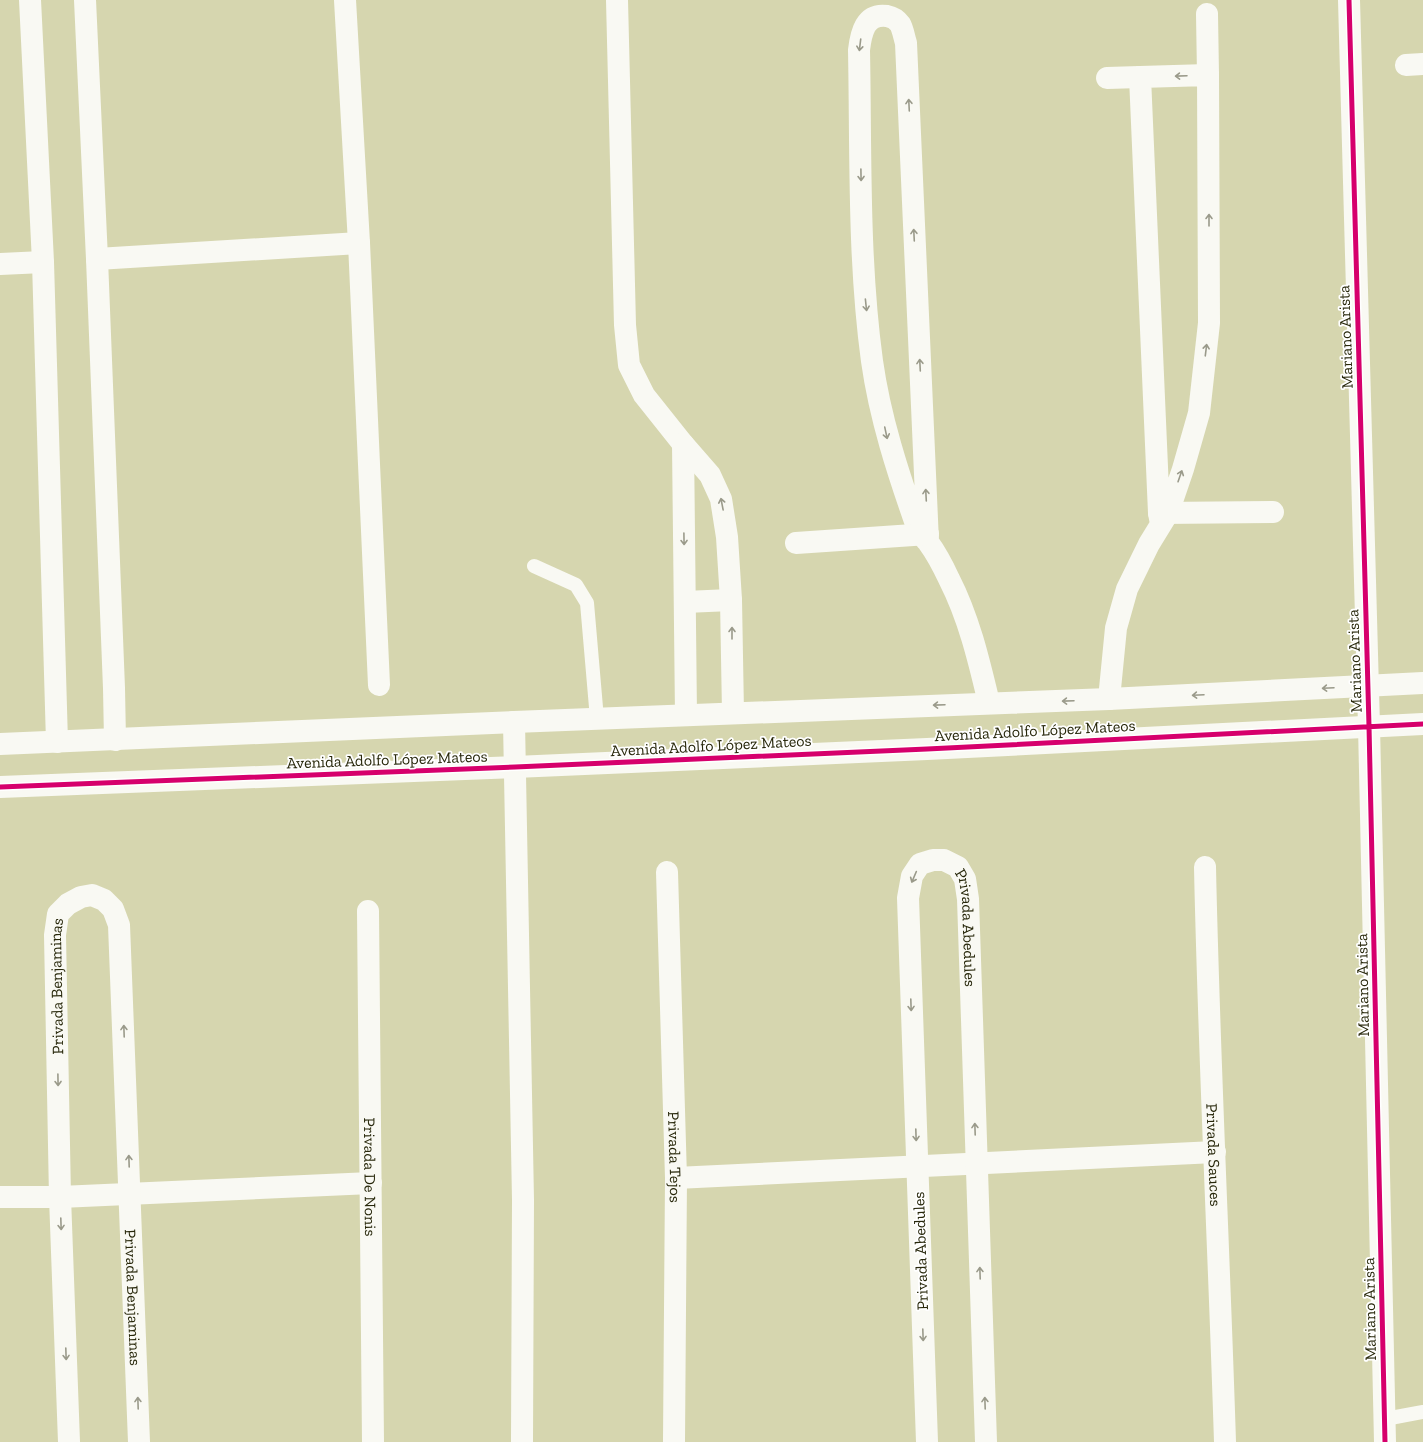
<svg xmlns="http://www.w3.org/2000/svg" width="1423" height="1442" viewBox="0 0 1423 1442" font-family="'Zilla Slab',serif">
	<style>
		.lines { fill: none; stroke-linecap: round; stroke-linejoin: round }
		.service { stroke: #f9f9f3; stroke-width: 14 }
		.minor { stroke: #f9f9f3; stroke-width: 22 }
		.tertiary { stroke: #f9f9f3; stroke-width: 22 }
		.cycleway-casing { stroke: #fff; stroke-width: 8 }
		.cycleway { stroke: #d6006c; stroke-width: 5 }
		.oneway { stroke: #9a9a8a }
		.labels { text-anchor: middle; stroke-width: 3.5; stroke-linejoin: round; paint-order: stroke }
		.street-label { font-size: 16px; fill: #27270a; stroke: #fff }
	</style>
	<rect width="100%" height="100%" fill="#d6d6af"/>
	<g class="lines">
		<!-- service -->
		<path class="service" d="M534 566 576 585 587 603 597 719
			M1385 1419 1423 1412"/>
		<!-- minor -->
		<g class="minor">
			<path d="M30 0 43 262 57 742"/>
			<path d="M85 0 97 259 114 688 115 740"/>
			<path d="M345 0 359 243 379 685"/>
			<path d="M617 0 625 325 629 365 644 395 683 444 710 475 721 499 727 537 731 600 733 713"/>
			<path d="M1349 0 1369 726 1385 1442"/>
			<path d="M1207 14 1208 75"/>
			<path d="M1406 65 1423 64"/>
			<path d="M1107 78 1140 77"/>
			<path d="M97 259 359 243"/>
			<path d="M0 264 43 262"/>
			<path d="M683 444 686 715"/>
			<path d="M1159 513 1273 512"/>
			<path d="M928 542 906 43C904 37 903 29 900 24 897 20 892 17 887 16 865 13 861 33 859 50 861 154 858 258 872 361 880 418 898 473 917 527 920 533 924 537 928 542 936 553 943 566 949 579 969 618 979 661 989 703"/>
			<path d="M796 543 928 534"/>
			<path d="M685 602 731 600"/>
			<path d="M1109 699 1116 628 1127 589 1149 544 1168 513 1183 469 1199 413 1209 323 1208 75 1140 77 1159 513 1161 524"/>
			<path d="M514 722 523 1200 522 1442"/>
			<path id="s1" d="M1205 867C1209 1059 1219 1250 1225 1442"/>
			<path id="s2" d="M667 872 676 1178 674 1442"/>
			<path id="s3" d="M368 911 373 1442"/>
			<path d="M676 1178 1215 1152"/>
			<path d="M0 1197H60L371 1183"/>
			<path id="s4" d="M69 1442 60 1197 55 935 58 914 68 904 81 897 92 895 104 900 113 909 119 925 139 1442"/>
			<path id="s5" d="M927 1442 908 898 912 876 920 864 933 860H944L958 867 965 879 968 899 986 1442"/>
		</g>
		<!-- tertiary -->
		<path class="tertiary" d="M0 744 514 722 1109 699 1423 683
			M0 787 515 767 927 749 1423 724"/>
		<defs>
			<path id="cycleway" d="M1349 0 1369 726 1385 1442
				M0 787 515 767 927 749 1423 724"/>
		</defs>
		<!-- cycleway casing -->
		<use href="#cycleway" class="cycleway-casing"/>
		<!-- cycleway -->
		<use href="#cycleway" class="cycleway"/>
	</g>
	<!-- one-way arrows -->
	<defs><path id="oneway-shaft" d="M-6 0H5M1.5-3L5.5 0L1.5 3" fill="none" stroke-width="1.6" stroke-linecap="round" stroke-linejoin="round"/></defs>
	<g class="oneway">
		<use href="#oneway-shaft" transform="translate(860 45) rotate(97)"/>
		<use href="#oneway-shaft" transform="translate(1181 76) rotate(178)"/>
		<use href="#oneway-shaft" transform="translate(909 105) rotate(-93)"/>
		<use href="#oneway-shaft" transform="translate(861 175) rotate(89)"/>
		<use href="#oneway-shaft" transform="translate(1209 220) rotate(-90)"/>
		<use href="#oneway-shaft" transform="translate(914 235) rotate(-93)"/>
		<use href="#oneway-shaft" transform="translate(866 305) rotate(84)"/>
		<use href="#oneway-shaft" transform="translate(1206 350) rotate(-83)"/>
		<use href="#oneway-shaft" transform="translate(920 365) rotate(-93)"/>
		<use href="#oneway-shaft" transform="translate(886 433) rotate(78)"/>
		<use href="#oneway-shaft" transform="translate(1180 476) rotate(-71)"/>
		<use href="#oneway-shaft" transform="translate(926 495) rotate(-93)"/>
		<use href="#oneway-shaft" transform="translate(722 504) rotate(-101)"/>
		<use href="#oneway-shaft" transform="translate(684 539) rotate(89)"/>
		<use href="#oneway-shaft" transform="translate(732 633) rotate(-90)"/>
		<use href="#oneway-shaft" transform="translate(1328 688) rotate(177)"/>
		<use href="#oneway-shaft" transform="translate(1198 695) rotate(177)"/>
		<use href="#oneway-shaft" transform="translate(1068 701) rotate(178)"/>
		<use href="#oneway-shaft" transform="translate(939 705) rotate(178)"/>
		<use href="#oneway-shaft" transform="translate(914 877) rotate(113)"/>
		<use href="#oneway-shaft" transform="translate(911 1005) rotate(88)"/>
		<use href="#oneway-shaft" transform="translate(124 1031) rotate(-92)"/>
		<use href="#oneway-shaft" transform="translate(58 1080) rotate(89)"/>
		<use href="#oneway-shaft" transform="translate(975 1129) rotate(-92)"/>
		<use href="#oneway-shaft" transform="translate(916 1135) rotate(88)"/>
		<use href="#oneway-shaft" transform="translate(129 1161) rotate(-92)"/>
		<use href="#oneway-shaft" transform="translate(61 1224) rotate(88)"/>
		<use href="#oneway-shaft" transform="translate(980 1273) rotate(-92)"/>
		<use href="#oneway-shaft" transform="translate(923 1335) rotate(88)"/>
		<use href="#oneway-shaft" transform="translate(66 1354) rotate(88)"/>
		<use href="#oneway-shaft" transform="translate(138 1403) rotate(-92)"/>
		<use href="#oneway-shaft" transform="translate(985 1403) rotate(-92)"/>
	</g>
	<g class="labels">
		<!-- street labels -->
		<g class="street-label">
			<text transform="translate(1345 337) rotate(-92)" y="6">Mariano Arista</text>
			<text transform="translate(1354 661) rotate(-92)" y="6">Mariano Arista</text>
			<text transform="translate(1035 730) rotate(-3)" y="6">Avenida Adolfo López Mateos</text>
			<text transform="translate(711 745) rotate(-3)" y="6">Avenida Adolfo López Mateos</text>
			<text transform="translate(387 759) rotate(-2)" y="6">Avenida Adolfo López Mateos</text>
			<text dy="6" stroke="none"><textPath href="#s5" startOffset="684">Privada Abedules</textPath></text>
			<text transform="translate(1362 985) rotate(-91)" y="6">Mariano Arista</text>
			<text dy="6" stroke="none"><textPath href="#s4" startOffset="456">Privada Benjaminas</textPath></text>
			<text dy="6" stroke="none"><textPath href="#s1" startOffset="288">Privada Sauces</textPath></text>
			<text dy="6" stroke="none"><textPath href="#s2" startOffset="285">Privada Tejos</textPath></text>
			<text dy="6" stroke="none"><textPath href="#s3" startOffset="266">Privada De Nonis</textPath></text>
			<text transform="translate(920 1251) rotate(-92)" y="6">Privada Abedules</text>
			<text dy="6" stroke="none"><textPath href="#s4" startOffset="984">Privada Benjaminas</textPath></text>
			<text transform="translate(1369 1309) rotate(-91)" y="6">Mariano Arista</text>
		</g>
	</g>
</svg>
